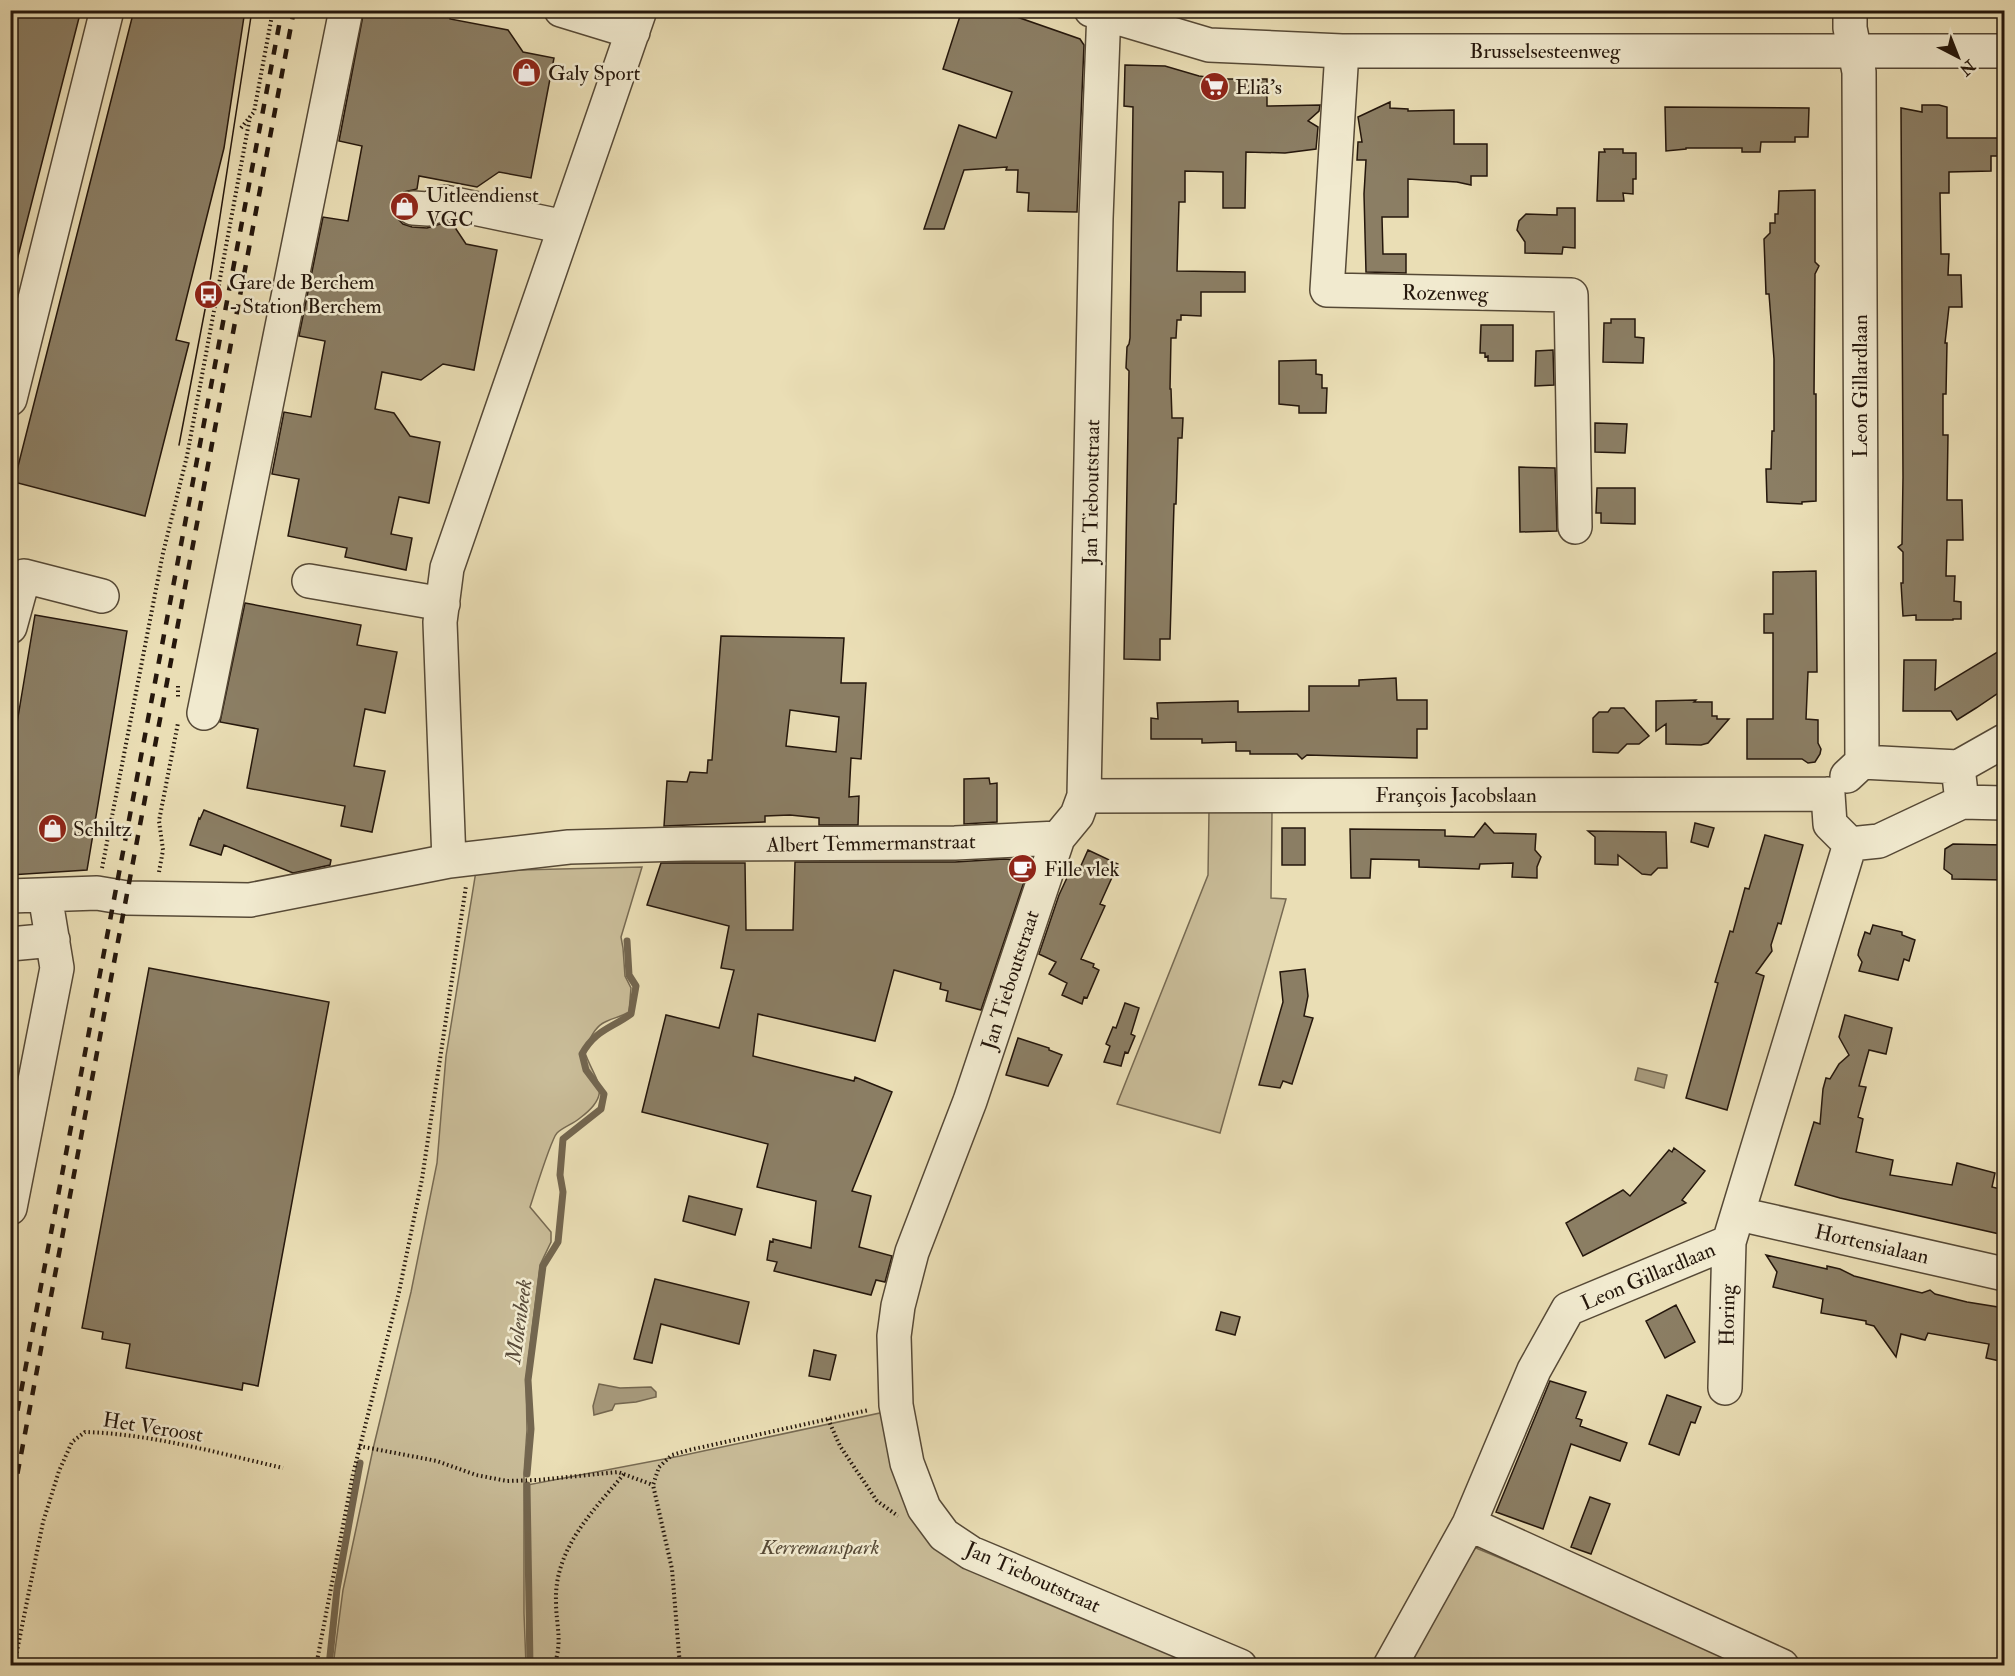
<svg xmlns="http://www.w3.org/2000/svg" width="2015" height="1676" viewBox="0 0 2015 1676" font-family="'IM FELL Double Pica',serif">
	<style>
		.green { fill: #c9bc98; stroke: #776a52; stroke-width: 1.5 }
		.water { fill: #a79a7c; stroke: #73664f; stroke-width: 1.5 }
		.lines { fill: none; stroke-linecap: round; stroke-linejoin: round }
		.stream { stroke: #73664f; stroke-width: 7 }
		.building { fill: #8b7e64; stroke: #25170c; stroke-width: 1.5; fill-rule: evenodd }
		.minor-casing { stroke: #564936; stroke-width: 36 }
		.path { stroke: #25170c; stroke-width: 4; stroke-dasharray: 1.5 3; stroke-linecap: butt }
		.minor { stroke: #f1eacf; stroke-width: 33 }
		.tram { stroke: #25170c; stroke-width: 1.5 }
		.rail { stroke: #25170c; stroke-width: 4.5; stroke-dasharray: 10 10; stroke-linecap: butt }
		.labels { text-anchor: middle; stroke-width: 5; stroke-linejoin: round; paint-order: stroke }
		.street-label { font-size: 21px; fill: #25170c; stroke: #f1eacf }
		.poi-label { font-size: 21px; fill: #25170c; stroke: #f1eacf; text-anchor: start }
		.park-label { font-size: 21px; font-style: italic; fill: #564936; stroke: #f1eacf }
		.water-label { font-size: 22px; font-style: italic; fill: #594b39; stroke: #f1eacf }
	</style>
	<rect width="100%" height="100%" fill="#eadeb5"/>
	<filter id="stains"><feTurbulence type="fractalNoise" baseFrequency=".00333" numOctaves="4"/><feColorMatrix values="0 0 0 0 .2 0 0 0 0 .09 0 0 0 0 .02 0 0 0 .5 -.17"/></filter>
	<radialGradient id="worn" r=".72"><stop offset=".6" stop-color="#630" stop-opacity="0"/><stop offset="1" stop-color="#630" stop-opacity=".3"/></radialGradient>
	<!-- green -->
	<path class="green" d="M1209 811 1272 812 1271 898 1286 899 1220 1133 1117 1104 1208 875Z
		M642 867 621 937 623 948 625 976 631 988 629 1012C619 1018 614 1017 605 1022 594 1027 590 1040 584 1050 594 1081 615 1092 580 1118 573 1124 563 1127 557 1133 551 1139 534 1195 530 1207L551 1232V1242L540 1265 526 1379 527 1430 524 1473V1613L526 1665 333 1666 343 1590 373 1449 411 1292 437 1163 446 1056 476 871Z
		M908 1407 940 1521 1256 1665H530L527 1485 680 1456Z
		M1476 1548 1759 1665 1399 1666 1463 1557Z"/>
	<!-- water -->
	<path class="water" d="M1638 1068 1667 1075 1664 1088 1635 1080Z
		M599 1384 620 1388 651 1387 656 1392V1397L636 1402 615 1404 612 1410 594 1415 593 1406Z"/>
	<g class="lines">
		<!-- stream -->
		<path class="stream" d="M527 1474 531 1429 528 1380 543 1266 558 1242 563 1192 560 1175 563 1139 601 1109 604 1094 586 1070 582 1054C595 1030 612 1028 631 1014L636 986 629 975 627 941
			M527 1485 530 1666
			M329 1666 337 1589 360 1463"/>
	</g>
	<!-- building -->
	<path class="building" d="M10 10H81L17 260H10Z
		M134 10H245L224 148 176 340 189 343 145 516 14 482Z
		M364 10H451L450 19 508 30 523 52 554 58 531 178 499 172 477 187 419 176 417 189 404 192 397 198 394 206 396 217 403 224 412 227 427 228 447 222 452 223 466 244 497 250 474 370 443 364 421 380 382 372 375 409 394 413 410 436 440 442 429 503 399 497 391 534 412 538 406 570 345 557 347 548 288 536 299 479 272 474 284 412 311 417 325 341 299 336 323 217 348 221 362 146 339 141Z
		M962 10H997L1080 39 1084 45 1077 212 1028 211 1029 193 1017 192 1018 170H1006L1007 167 964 170 944 229H924L959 125 996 138 1012 92 943 69Z
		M1125 65 1165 66 1199 76 1223 79H1267V106L1320 105 1319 111 1308 121 1318 127 1316 149 1285 153 1246 152 1245 208H1223V172L1185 171V202H1179L1177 271 1245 272V292H1201V316L1181 315V320H1177L1176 338H1171L1170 389H1171L1172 418H1183L1182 438H1178L1176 504H1174L1170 639H1160V660L1124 659 1129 371 1126 368 1127 347 1129 344 1130 338 1133 107 1124 106Z
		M1390 102V108L1408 109V111L1454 110V144H1487V176H1471V185L1457 182 1408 179V217H1382L1383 254H1406V273L1366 272 1364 194 1366 160H1357L1358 142H1362L1358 117Z
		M1922 105H1939L1947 107V138H2004V156H1991V171L1949 172V193H1940L1941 254H1949L1948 275H1961L1962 307H1949L1945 343H1947L1946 394H1943V435H1948L1947 500H1962L1963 540H1947L1946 576H1955L1954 601 1961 602V619H1953V620H1916V615L1903 616 1901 583H1903V552L1898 547 1902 544 1903 477 1901 108 1922 112Z
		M1665 107 1809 108 1808 137H1795V142H1761L1760 152H1742V148H1686V149L1666 151Z
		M1604 149H1623V153H1636V179H1633V194L1623 193 1624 201H1597L1599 152H1605Z
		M1815 190V262L1819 266 1815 274 1814 394H1816V501L1802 502V504L1767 502 1766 469H1771L1772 431H1774V359L1769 294H1766L1764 239 1770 233V223H1775V214H1778L1779 191Z
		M1557 208H1575V248L1563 247 1562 254 1525 253V242L1517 230 1519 221 1526 214 1557 215Z
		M1611 319H1635V337L1644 338 1643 363 1603 362 1604 323H1611Z
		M1481 325H1513V361H1488V356L1485 357V353H1480Z
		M1553 350 1554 385 1535 386 1536 351Z
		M1316 360V374L1322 375V388H1327L1326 413H1299V406L1279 404V361Z
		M1595 423 1627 424 1625 453 1595 452Z
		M1519 467 1555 468 1557 531 1520 532Z
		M1597 488H1635V524L1601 523V513H1596Z
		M1816 571 1817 672H1808L1806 719 1818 720V743L1821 749 1820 754 1815 762 1808 763 1802 759H1747V719H1773V633H1764V614H1773V572Z
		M245 603 361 625 357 645 397 652 385 713 365 709 354 766 385 771 372 832 341 826 345 806 247 788 258 729 220 722Z
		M35 615 127 631 87 870 10 875V752L12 753Z
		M721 636 844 638 841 683H866L861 759 851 758 849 797 859 796 858 825H819V818L790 815 765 816V822L664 826 667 781 687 782 690 772 707 773 708 760H712ZM790 710 839 717 836 752 786 746Z
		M2004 648V689L1976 708 1957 720 1951 711H1903L1904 660H1936L1935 690Z
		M1396 678 1397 700H1427V729H1417V758L1307 755 1302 759 1297 754H1250V751H1236V742L1202 743V739H1151V718L1158 719 1157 703 1238 701V712L1309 711V686H1359V680Z
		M1696 700 1694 702H1712V716H1717V719H1729L1708 743 1701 745 1666 744V724L1656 731V701Z
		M1611 708H1624L1649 736 1639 744H1627L1618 753 1593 752V718L1599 712H1608Z
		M989 778 990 784 997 783V822L964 824V779Z
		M204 810 331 860 330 865 293 873 224 845 221 855 190 845 199 818 200 819Z
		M1485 823 1494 833 1536 834 1535 850 1541 857 1537 867V878L1512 877 1513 863 1480 864 1479 869 1419 867V860L1371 859 1370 878H1351L1350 829 1445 830V836L1474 837Z
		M1695 823 1714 828 1708 847 1691 842Z
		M1282 828H1305V865H1282Z
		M1588 831 1666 832 1667 868H1658L1651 875 1642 874 1618 855V865L1595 864V837Z
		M1765 835 1803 845 1781 924 1778 923 1771 945 1772 951 1756 973 1764 976 1727 1110 1686 1098 1718 983 1715 982 1723 955 1730 931 1733 932 1745 888 1749 889Z
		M1953 844 2004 845V880L1952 879V875L1944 869 1945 849Z
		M1088 850 1118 864 1100 904 1105 906 1081 959 1094 964 1093 967 1099 970 1087 998 1084 997 1082 1004 1062 995 1067 983 1049 974 1056 962 1039 954 1059 895 1072 867 1079 870Z
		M1004 859 1031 861 981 1010 946 1001 948 991 940 989 941 983 894 970 875 1041 758 1014 753 1056 854 1081 855 1077 892 1092 852 1191 871 1196 859 1247 892 1256 885 1282 876 1280 871 1295 774 1271 777 1262 767 1260 770 1241 773 1242V1239L811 1248 816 1201 757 1187 768 1144 642 1112 666 1015 719 1028 734 970 721 968 729 926 647 905 661 863H745L746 930H793L795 862H955Z
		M1873 925 1902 932V935L1915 940 1909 961 1904 959 1898 980 1859 971 1862 962 1858 955 1859 950 1865 932 1870 934Z
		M149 968 329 1002 258 1386 243 1383 242 1390 126 1368 130 1344 102 1339 103 1332 82 1328Z
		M1305 969 1308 996 1304 1016 1313 1018 1292 1084 1283 1081 1280 1088 1259 1085 1283 1002 1280 972Z
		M1125 1003 1139 1008 1131 1034 1135 1036 1128 1053 1125 1052 1121 1066 1104 1062 1110 1046 1106 1044 1113 1027 1116 1028Z
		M1845 1015 1892 1028 1886 1054 1869 1050 1859 1086 1866 1087 1858 1117 1863 1119 1856 1152 1893 1160 1890 1175 1952 1185 1957 1163 1995 1173 1992 1187 2004 1190V1235L1840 1198 1795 1185 1814 1122 1820 1124 1823 1089 1826 1078 1830 1079 1839 1064 1849 1055 1839 1037Z
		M1018 1038 1049 1048V1050L1062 1055 1048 1086 1006 1075Z
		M1674 1148 1705 1171 1682 1200 1686 1203 1583 1256 1566 1223 1623 1190 1630 1196 1669 1150 1672 1152Z
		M689 1196 742 1209 735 1235 683 1221Z
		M1766 1255 1827 1269V1266L1840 1269 1854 1276 1922 1293 1930 1290 1935 1294 1967 1302 2004 1308V1362L1986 1358 1989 1344 1928 1333 1925 1340 1901 1334 1896 1357 1874 1326 1866 1324V1321L1821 1313 1823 1299 1773 1287 1777 1272Z
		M655 1279 749 1302 739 1344 661 1324 652 1363 634 1359Z
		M1676 1305 1695 1342 1665 1358 1646 1321Z
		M1221 1312 1240 1317 1235 1335 1216 1330Z
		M814 1350 836 1355 830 1380 809 1376Z
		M1550 1381 1586 1392 1576 1418 1582 1420 1580 1426 1627 1443 1620 1461 1571 1444 1543 1529 1496 1512Z
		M1667 1395 1701 1407 1695 1423 1691 1422 1679 1455 1649 1444Z
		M1590 1497 1610 1504 1591 1554 1571 1547Z"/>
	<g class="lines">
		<defs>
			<path id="minor" d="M561 10 633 32
				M1091 10 1209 45 1342 51H2004
				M1104 10 1096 218 1084 796 1077 815 1058 838 970 1101 912 1252 898 1306 894 1336 896 1405 907 1463 924 1508 944 1535 971 1553 1240 1666
				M1850 10V28L1859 72 1862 762
				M1342 51 1327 290 1571 295 1575 527
				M413 208 428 209 445 202 565 227
				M10 399 107 10
				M309 581 443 604
				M10 627 24 576 102 596
				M204 713 346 10
				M1847 776 1862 762 1958 767 2004 741
				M1828 794 1830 824 1850 844 1879 841 1962 802 1958 767
				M1084 796 1828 794
				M1962 802 2004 803
				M449 861 440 622 447 568 640 10
				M10 896 97 893 127 898 250 900 449 861 569 847 684 844 955 843 1058 838
				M10 944 53 940
				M10 1208 57 968 45 895
				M1739 1214 2004 1274
				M1725 1388 1729 1242
				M1469 1524 1782 1666
				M1390 1666 1469 1524 1534 1370 1568 1309 1729 1242 1850 844"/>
		</defs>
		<!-- minor casing -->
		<use href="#minor" class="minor-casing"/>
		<!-- path -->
		<path class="path" d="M241 128 254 112 273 10
			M178 686V697
			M102 868 163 553 187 456 250 117
			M159 872 163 850 159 821 178 723
			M828 1419 840 1446 877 1501 898 1516
			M359 1446 437 1461 476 1475 507 1481 538 1480 618 1472 653 1485
			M14 1666 43 1522 59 1471 72 1442 85 1432C152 1434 218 1453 283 1468
			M316 1666 353 1474 399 1292 422 1179 466 886
			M554 1666C563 1641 556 1625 556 1602 554 1549 593 1511 624 1474
			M680 1666 672 1569 653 1485 659 1467 672 1455 689 1450 869 1410"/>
		<!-- minor -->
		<use href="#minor" class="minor"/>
		<!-- tram -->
		<path class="tram" d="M179 445 208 294 252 10"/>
		<!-- rail -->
		<path class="rail" d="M10 1450 282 10
			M10 1513 294 10"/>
	</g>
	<!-- icons -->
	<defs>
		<symbol id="shop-disc" viewBox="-11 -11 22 22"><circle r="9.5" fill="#8f2418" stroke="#f1eacf"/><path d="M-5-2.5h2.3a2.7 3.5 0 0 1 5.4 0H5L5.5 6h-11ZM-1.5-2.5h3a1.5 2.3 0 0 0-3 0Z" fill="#fff"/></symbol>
		<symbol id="supermarket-disc" viewBox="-11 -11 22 22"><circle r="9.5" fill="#8f2418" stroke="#f1eacf"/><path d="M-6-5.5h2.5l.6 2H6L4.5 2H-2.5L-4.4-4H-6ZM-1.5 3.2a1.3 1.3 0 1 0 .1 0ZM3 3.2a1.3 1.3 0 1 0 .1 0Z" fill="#fff"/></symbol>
		<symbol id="bus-disc" viewBox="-11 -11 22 22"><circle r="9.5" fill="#8f2418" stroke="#f1eacf"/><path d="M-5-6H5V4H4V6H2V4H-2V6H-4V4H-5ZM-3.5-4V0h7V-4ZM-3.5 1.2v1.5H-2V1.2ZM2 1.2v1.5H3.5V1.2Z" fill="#fff"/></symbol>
		<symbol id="cafe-disc" viewBox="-11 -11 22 22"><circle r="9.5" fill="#8f2418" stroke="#f1eacf"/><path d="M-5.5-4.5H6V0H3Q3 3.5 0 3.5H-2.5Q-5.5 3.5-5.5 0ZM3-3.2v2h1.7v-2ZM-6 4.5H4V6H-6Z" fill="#fff"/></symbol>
	</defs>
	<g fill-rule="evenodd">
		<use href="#shop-disc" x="510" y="56" width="33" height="33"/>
		<use href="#supermarket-disc" x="1198" y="70" width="33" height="33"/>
		<use href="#shop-disc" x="388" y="190" width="33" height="33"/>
		<use href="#bus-disc" x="192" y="278" width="33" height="33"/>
		<use href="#shop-disc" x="36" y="812" width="33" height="33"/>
		<use href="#cafe-disc" x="1006" y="852" width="33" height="33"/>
	</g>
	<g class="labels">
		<!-- street labels -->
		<g class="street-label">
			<text x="1545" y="58">Brusselsesteenweg</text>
			<text transform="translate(1445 293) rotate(1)" y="7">Rozenweg</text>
			<text transform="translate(1860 386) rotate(-90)" y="7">Leon Gillardlaan</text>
			<text transform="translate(1091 492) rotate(-89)" y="7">Jan Tieboutstraat</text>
			<text x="1456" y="802">François Jacobslaan</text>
			<text transform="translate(871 843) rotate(-1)" y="7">Albert Temmermanstraat</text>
			<text transform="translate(1010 980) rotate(-72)" y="7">Jan Tieboutstraat</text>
			<text transform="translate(1872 1244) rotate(13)" y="7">Hortensialaan</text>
			<text transform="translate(1648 1276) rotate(-23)" y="7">Leon Gillardlaan</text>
			<text transform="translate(1727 1315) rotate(-89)" y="7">Horing</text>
			<text transform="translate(153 1427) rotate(9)" y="7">Het Veroost</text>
			<text transform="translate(1033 1577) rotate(24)" y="7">Jan Tieboutstraat</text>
		</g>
		<!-- poi labels -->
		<g class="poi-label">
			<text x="548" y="80">Galy Sport</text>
			<text x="1235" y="94">Elia's</text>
			<text x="426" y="202">Uitleendienst<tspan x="426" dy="24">VGC</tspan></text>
			<text x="229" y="289">Gare de Berchem<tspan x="229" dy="24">- Station Berchem</tspan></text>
			<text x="73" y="836">Schiltz</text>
			<text x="1044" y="876">Fille vlek</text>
		</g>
		<!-- park labels -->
		<g class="park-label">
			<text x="820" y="1554">Kerremanspark</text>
		</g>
		<!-- water labels -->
		<g class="water-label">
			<text transform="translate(518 1321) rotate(-82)" y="8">Molenbeek</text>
		</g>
	</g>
	<!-- margin -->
	<rect width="2015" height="1676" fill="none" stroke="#eadeb5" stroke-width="36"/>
	<rect x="12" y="12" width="1991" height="1652" fill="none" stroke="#25170c" stroke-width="3"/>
	<rect x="18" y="18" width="1979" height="1640" fill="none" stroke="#25170c" stroke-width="1.5"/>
	<!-- north arrow -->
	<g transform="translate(1958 57) rotate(138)" stroke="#f1eacf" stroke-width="4.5" paint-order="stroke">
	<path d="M0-4.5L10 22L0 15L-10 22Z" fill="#25170c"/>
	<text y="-9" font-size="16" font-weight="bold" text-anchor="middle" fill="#25170c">N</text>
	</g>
	<rect width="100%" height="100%" filter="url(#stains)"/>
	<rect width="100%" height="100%" fill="url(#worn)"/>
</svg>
